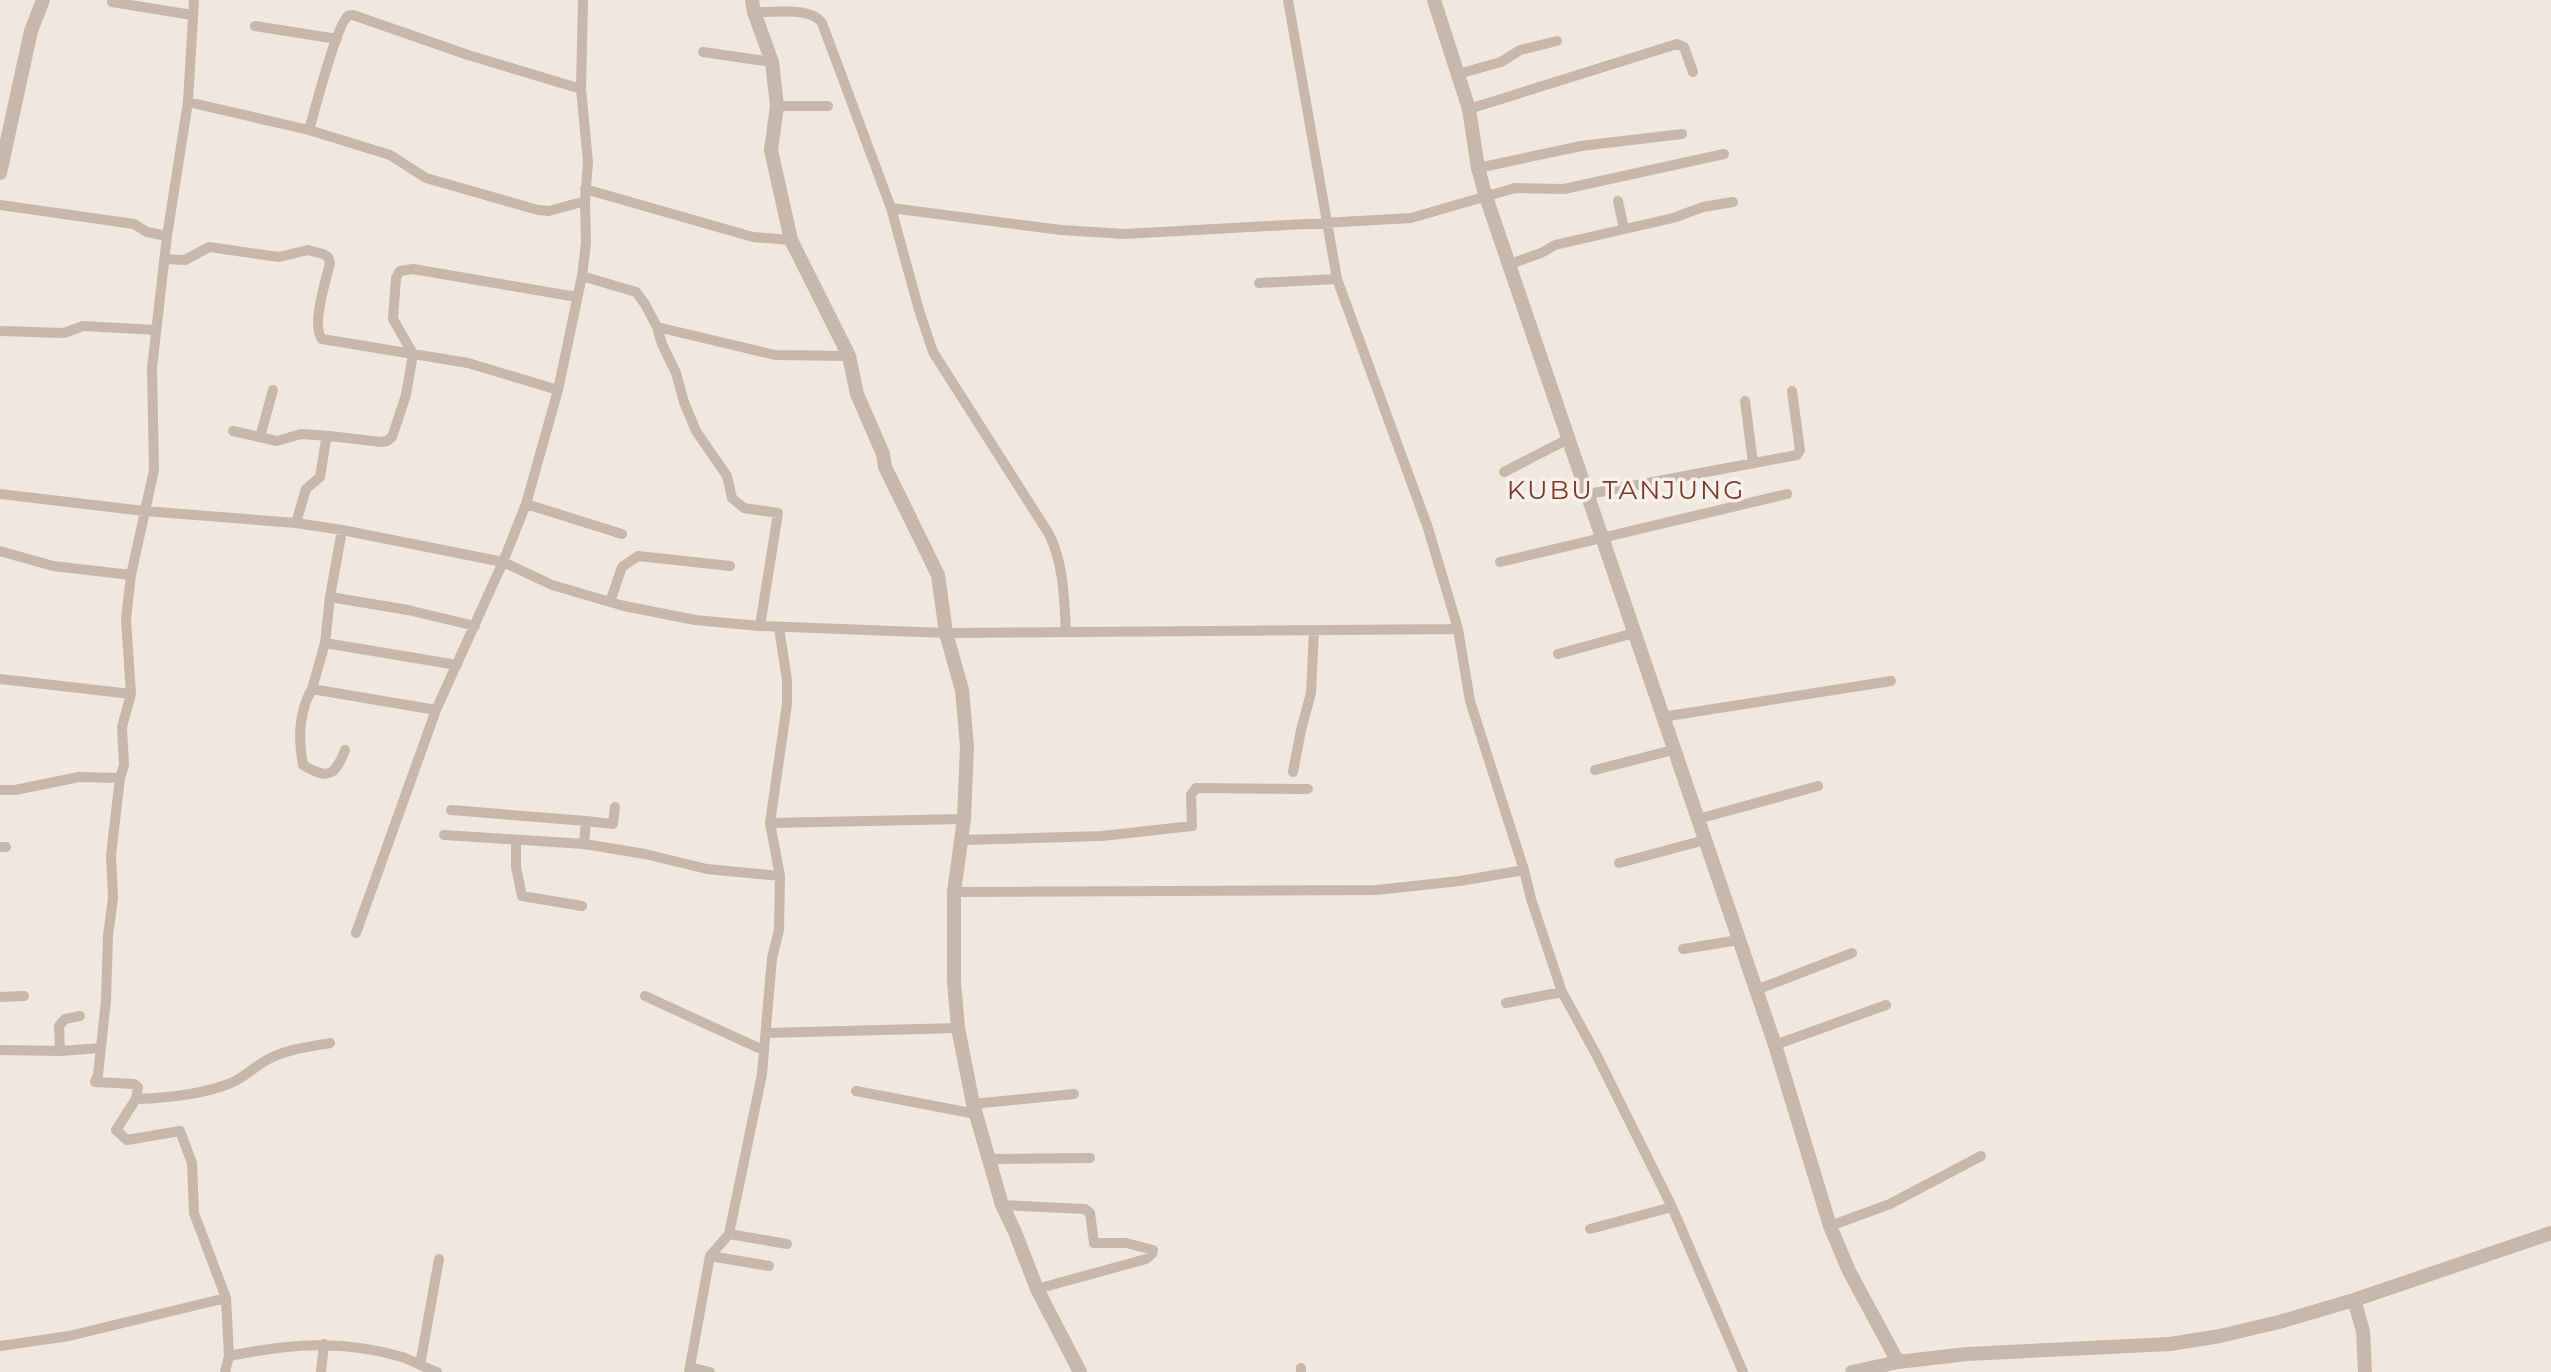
<svg xmlns="http://www.w3.org/2000/svg" width="2551" height="1372" viewBox="0 0 2551 1372" font-family="Montserrat,sans-serif">
	<style>
		.lines { fill: none; stroke-linecap: round; stroke-linejoin: round }
		.minor { stroke: #c8b7ac; stroke-width: 10 }
		.tertiary { stroke: #c8b7ac; stroke-width: 14 }
		.labels { text-anchor: middle; stroke-width: 7; stroke-linejoin: round; paint-order: stroke }
		.quarter-label { font-size: 26px; letter-spacing: 2px; fill: #7e392b; stroke: #f8f1eb }
	</style>
	<rect width="100%" height="100%" fill="#f0e7df"/>
	<g class="lines">
		<!-- minor -->
		<path class="minor" d="M194 0 188 102 167 236 152 368 154 470 131 575 126 619 131 694 122 727 124 765 120 778 111 855 113 898 108 936 106 1000 98 1075 95 1082 134 1084 138 1087 136 1099 116 1130 127 1140 180 1131 192 1163 194 1213 226 1298 229 1356 225 1372
			M1288 0 1337 279 1428 528 1458 629 1470 701 1524 870 1531 899 1562 992 1596 1054 1672 1207 1743 1372
			M112 2 192 15
			M754 12C774 13 810 6 822 23L891 208 919 310 933 352 1049 534C1064 565 1064 597 1066 631
			M255 26 337 39
			M703 52 772 62
			M1458 74 1501 62 1520 50 1557 41
			M188 102 309 130 390 155 426 178 538 210 549 211 585 201
			M777 106H828
			M1469 109 1677 44 1684 47 1693 72
			M309 130C314 113 337 23 348 16 349 15 351 15 353 15L468 55 581 89
			M1478 168 1581 146 1682 134
			M585 189 753 237 791 240
			M1618 201 1624 229
			M0 205 134 224 147 232 167 236
			M891 208 1061 230 1125 234 1411 218 1515 188 1564 189 1724 154
			M166 259 185 260 209 247 279 257 308 250 323 254 328 257 330 263C326 280 311 326 322 339L468 363 558 390
			M1510 264 1541 253 1555 245 1673 218 1703 207 1733 202
			M582 276 636 292 645 304 657 327 775 355 849 356
			M1259 283 1337 279
			M657 327 662 344 676 373 684 402 696 431 727 476 732 498 744 508 778 513 760 626
			M0 331 64 333 83 326 156 330
			M1745 401 1753 463
			M233 431 277 441 301 434 330 436
			M260 437 273 390
			M1504 472 1570 438
			M0 494 144 511 296 523 342 530 503 562 552 585 624 606 695 620 760 626 946 633 1458 629
			M1589 494 1797 455 1800 450 1792 391
			M526 504 622 534
			M296 523 306 489 320 477 326 440 330 436 381 442 387 441 392 437 406 395 413 354 393 319 396 278 400 271 413 269 577 297
			M342 530 330 597 325 643 312 689 436 710
			M0 551 53 566 131 575
			M1500 562 1787 494
			M330 597 408 610 475 626
			M610 602 622 567 638 556 730 566
			M325 643 457 665
			M1558 654 1634 633
			M0 679 131 694
			M312 689C298 713 298 739 303 765 328 780 335 776 345 750
			M1662 717 1891 681
			M1595 770 1673 750
			M1293 772 1301 730 1311 693 1314 630
			M0 790H15L79 777 120 778
			M451 810 586 821 584 844
			M1698 819 1818 786
			M586 821 613 824 615 807
			M770 823 964 819
			M444 835 584 844 645 854 707 869 780 876
			M962 840 1102 836 1192 826 1191 795 1196 788 1308 789
			M516 841V867L522 896 582 906
			M0 847H6
			M1619 863 1705 840
			M954 892 1376 890 1460 881 1524 870
			M356 933 436 710 503 562 526 504 558 390 582 276 586 243 585 201 588 162 581 89 583 0
			M1683 949 1739 940
			M1756 990 1852 953
			M645 996 763 1050
			M0 997 24 996
			M1506 1003 1562 992
			M766 1033 958 1028
			M1775 1045 1886 1005
			M0 1050 60 1051 101 1048
			M60 1051 59 1026 65 1019 80 1016
			M856 1091 976 1114
			M136 1099C166 1098 204 1094 231 1083 245 1077 255 1066 267 1060 286 1049 309 1047 330 1043
			M973 1104 1074 1094
			M987 1159 1090 1158
			M1002 1205 1085 1209 1090 1213 1094 1243H1126L1153 1250 1152 1254 1146 1259 1037 1289
			M1830 1226 1890 1204 1981 1156
			M1590 1229 1672 1207
			M729 1234 787 1244
			M710 1256 769 1266
			M0 1346 69 1336 226 1298
			M229 1356C289 1344 342 1339 402 1357 414 1361 425 1368 437 1372
			M420 1365 439 1259
			M690 1367 710 1372
			M1301 1368V1372
			M321 1372 324 1344
			M689 1372 710 1256 729 1234 762 1074 772 958 779 930 780 876 770 823 787 704V680L779 628"/>
		<!-- tertiary -->
		<path class="tertiary" d="M752 0 754 12 772 62 777 106 771 150 791 240 849 356 857 394 883 454 885 467 938 575 946 633 962 690 967 746 964 819 954 892V981L958 1028 973 1104 1002 1205 1015 1232 1037 1289 1080 1372
			M1434 0 1469 109 1478 168 1486 197 1775 1045 1830 1226 1849 1271 1898 1362
			M0 173 31 31 43 0
			M2354 1300 2363 1331 2365 1372
			M1852 1372 1898 1362 1967 1354 2170 1344 2220 1336 2279 1322 2354 1300 2551 1233"/>
	</g>
	<g class="labels">
		<!-- quarter labels -->
		<g class="quarter-label">
			<text x="1626" y="499">KUBU TANJUNG</text>
		</g>
	</g>
</svg>
